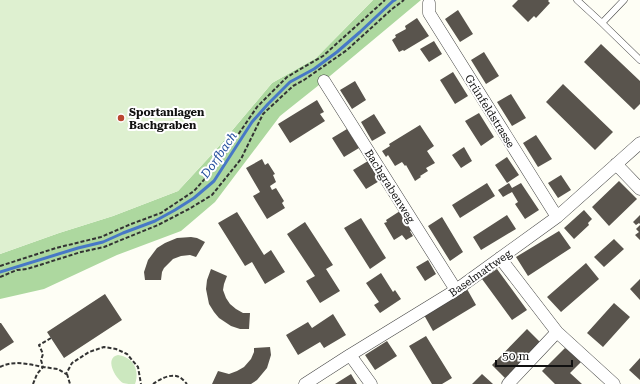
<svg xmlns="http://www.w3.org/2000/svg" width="640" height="384" viewBox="0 0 640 384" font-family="'Roboto Serif',serif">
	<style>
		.green { fill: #cce8bf }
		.forest { fill: #add89f }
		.pitch { fill: #def0d0 }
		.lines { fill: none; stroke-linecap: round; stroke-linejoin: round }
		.stream { stroke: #4778c6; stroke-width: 3 }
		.building { fill: #59544d }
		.service-casing { stroke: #444; stroke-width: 7 }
		.minor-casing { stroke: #444; stroke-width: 13 }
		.path { stroke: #333; stroke-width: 2; stroke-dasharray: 4 2; stroke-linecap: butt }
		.service { stroke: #fff; stroke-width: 6 }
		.minor { stroke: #fff; stroke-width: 12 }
		.poi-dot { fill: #ba4730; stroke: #fff; stroke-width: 1.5 }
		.labels { text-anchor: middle; stroke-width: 4; stroke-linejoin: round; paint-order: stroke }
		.street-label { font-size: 11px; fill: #111; stroke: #fff }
		.poi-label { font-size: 11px; font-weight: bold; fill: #111; stroke: #fff; text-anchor: start }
		.water-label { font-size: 12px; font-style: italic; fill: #204b9c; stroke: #fff }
	</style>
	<rect width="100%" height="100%" fill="#fefef5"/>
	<!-- green -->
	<path class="green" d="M118 355C133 357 140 370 135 384 131 384 126 384 123 383 115 378 104 358 118 355Z"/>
	<!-- forest -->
	<path class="forest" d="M373 0H421L415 5 324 81 280 116 215 202 181 231 117 255 44 289 0 299V254L59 233 113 216 178 191 214 152 272 83 316 58Z"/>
	<!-- pitch -->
	<path class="pitch" d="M0 0H373L316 58 272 83 214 152 178 191 113 216 59 233 0 254Z"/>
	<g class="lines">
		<!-- stream -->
		<path class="stream" d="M0 272 78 248 103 242 123 233 155 221 175 210 194 198 214 181 252 122 268 104 290 82 314 69 337 52 360 32 393 1 395 0"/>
	</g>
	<!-- building -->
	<path class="building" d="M518 0H549L548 1 550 3 536 18 534 16 528 22 512 6Z
		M458 10 473 34 460 42 445 19Z
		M417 18 429 36 404 51 403 50 399 52 392 40 396 37 395 35 406 29 405 26Z
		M434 41 442 54 429 62 420 49Z
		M601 44 640 81V104L634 110 584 62Z
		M484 52 499 76 486 84 471 60Z
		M453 72 468 96 455 104 440 80Z
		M355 81 366 100 352 109 340 90Z
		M563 84 613 132 595 150 546 102Z
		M511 94 526 118 512 126 497 102Z
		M317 100 324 112 320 114 325 121 290 143 278 124Z
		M479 113 494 137 481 146 465 121Z
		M374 114 386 133 372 141 361 122Z
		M420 125 434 146 427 151 435 163 426 168 428 171 420 176 421 177 415 181 406 165 405 166 402 162 395 166 388 155 386 157 382 151 390 146 389 144Z
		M347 129 359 148 344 157 332 138Z
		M536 135 552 159 538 167 523 143Z
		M464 147 472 161 461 168 452 155Z
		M507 157 519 175 507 183 495 165Z
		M262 159 265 165 268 163 275 174 273 175 276 182 270 186 272 190 276 188 284 201 282 203 285 208 267 219 253 196 260 192 246 168Z
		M368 161 381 180 366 189 353 170Z
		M561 175 571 190 558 198 548 183Z
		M619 181 637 199 609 226 592 207Z
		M487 183 495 196 460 218 452 205Z
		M509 183 512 188 521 183 539 210 525 219 515 204 518 202 512 192 503 197 498 190Z
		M584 210 592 219 588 223 589 225 574 239 564 228Z
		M400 211 412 230 410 231 413 236 406 240 402 235 394 240 384 223 387 222 386 220Z
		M237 212 264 255 271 250 285 272 265 284 252 262 245 266 218 223Z
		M507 215 516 229 481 250 473 237Z
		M640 215V224L639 223 636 225 633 222Z
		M442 217 463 252 450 261 428 226Z
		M361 218 386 258 370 269 344 228Z
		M305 222 333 265 326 269 340 291 320 303 306 281 315 276 287 234Z
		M640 225V240L635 235 639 232 636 229Z
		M559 231 571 248 528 276 516 257Z
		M191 237 197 238 205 242 196 257 190 255 181 256 173 259 164 268 162 272 161 280H145L144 272 148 260 157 248 165 243 177 238Z
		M614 239 624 249 604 267 594 257Z
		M428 260 436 274 425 281 416 267Z
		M586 263 599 279 561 312 547 297Z
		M211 269 227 276 224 284 223 290 226 298 230 304 236 309 243 313H250L249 329H240L231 326 219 318 214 312 209 304 206 289 207 280Z
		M497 269 527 310 512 320 482 279Z
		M381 273 393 292 395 290 401 299 380 313 374 305 379 302 366 283Z
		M640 279V300L630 289Z
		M467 289 476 305 433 331 424 315Z
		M105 294 122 320 64 358 47 332Z
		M614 303 630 317 603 347 587 333Z
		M333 314 346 335 324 348 320 342 298 355 286 335 308 322 312 328Z
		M0 323H1L14 342 0 351Z
		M527 329 541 343 505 378 492 365Z
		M426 336 452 378 442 384H432L409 346Z
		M387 341 397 356 375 370 365 355Z
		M270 347 271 355 267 368 257 380 251 384H212L218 371 229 374 237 371 244 367 251 359 254 352V348Z
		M565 348 583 360 570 373 582 384H555L542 371Z
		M640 358V380L629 370Z
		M351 374 357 384H335Z
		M482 374 493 384H472Z"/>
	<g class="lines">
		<defs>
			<path id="service" d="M577 0 602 23
				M624 0 602 23 640 60"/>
			<path id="minor" d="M429 3V13L557 217
				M324 81 456 290
				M616 164 640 189
				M500 258 557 332 614 384
				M350 355 371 384
				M305 384 350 355 456 290 557 217 640 143
				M508 384 557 332"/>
		</defs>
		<!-- service casing -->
		<use href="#service" class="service-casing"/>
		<!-- minor casing -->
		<use href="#minor" class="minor-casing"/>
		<!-- path -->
		<path class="path" d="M0 266 56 248 101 237 131 224 161 213 194 191 218 164 257 107 287 77 323 56 385 0
			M0 277 17 270 27 269 81 252 104 247 158 225 189 209 212 195 241 159 263 114 293 86 304 80 347 50 392 9 404 0
			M51 338 39 345 43 354 41 360 43 367 58 369 66 374 72 363 89 352 104 347 116 349 127 354 138 367 141 384
			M0 367C13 360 29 364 43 367L37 374 33 384
			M67 374 70 384
			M153 384C160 379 171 373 179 377 182 378 185 382 187 384"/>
		<!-- service -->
		<use href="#service" class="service"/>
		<!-- minor -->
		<use href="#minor" class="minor"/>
	</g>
	<!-- markers -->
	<circle class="poi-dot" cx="121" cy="118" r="4"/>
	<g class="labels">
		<!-- street labels -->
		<g class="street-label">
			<text transform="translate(490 111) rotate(58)" y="4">Grünfeldstrasse</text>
			<text transform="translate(390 186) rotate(58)" y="4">Bachgrabenweg</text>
			<text transform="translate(480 273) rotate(-35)" y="4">Baselmattweg</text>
		</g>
		<!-- poi labels -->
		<g class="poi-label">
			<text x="129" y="116">Sportanlagen<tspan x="129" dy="13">Bachgraben</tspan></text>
		</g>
		<!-- water labels -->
		<g class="water-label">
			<text transform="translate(219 155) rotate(-55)" y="4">Dorfbach</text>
		</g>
	</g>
	<!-- scale -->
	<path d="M496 360v6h76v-6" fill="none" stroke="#111111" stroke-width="2"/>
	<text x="502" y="360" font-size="12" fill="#111111" stroke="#ffffff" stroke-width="3" paint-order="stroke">50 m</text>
</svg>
